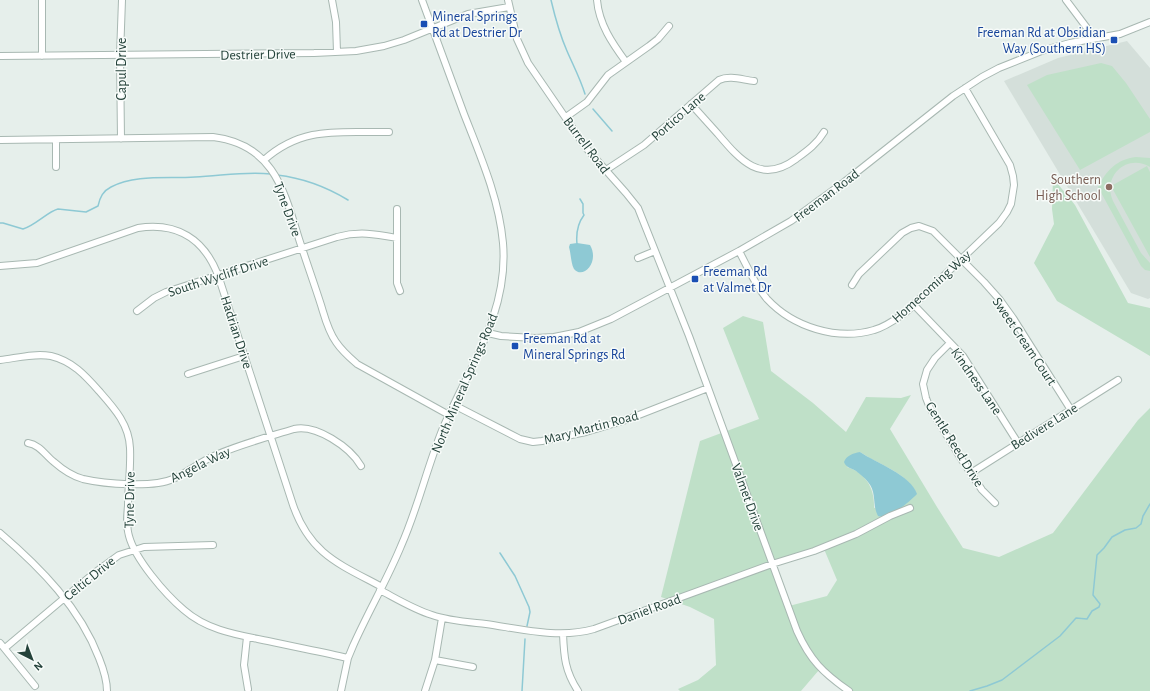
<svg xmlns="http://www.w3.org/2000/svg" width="1150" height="691" viewBox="0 0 1150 691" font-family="'Alegreya Sans',sans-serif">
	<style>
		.built { fill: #d4dfda }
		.green { fill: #bfe0c8; fill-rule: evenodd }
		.water { fill: #8ec9d4 }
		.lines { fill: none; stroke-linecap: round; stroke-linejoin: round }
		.stream { stroke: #8ec9d4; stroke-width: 1.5 }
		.minor-casing { stroke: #a8b8b2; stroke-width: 8 }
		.minor { stroke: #fff; stroke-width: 6 }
		.transit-dot { fill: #1a4fb4; stroke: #f7fbf9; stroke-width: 1.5 }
		.education-dot { fill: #8d6e63; stroke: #f7fbf9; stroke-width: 1.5 }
		.labels { text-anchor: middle; stroke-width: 3; stroke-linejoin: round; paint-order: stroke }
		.transit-label { font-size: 14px; fill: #164399; stroke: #f7fbf9; text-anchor: start }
		.street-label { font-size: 14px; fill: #24423a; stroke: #f7fbf9 }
		.education-label { font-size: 14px; fill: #785e54; stroke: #f7fbf9; text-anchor: end }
	</style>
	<rect width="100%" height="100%" fill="#e6efeb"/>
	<!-- built -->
	<path class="built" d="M1127 41 1150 68V298L1148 299 1131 293 1004 81 1058 58Z"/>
	<!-- green -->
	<path class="green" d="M1101 63 1112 66 1126 83 1150 119V132L1080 170 1027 85 1047 75Z
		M1136 157 1150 158V167C1126 153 1102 177 1113 201L1141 253 1150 263V271L1145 270 1141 266 1098 187C1106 171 1117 159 1136 157Z
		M1147 166 1150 172V257L1111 186Z
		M1053 178 1075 205 1128 303 1150 308V356L1057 301 1034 263 1054 224 1052 209Z
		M743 316 763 322 771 371 813 403 846 432 866 397 901 398 911 395 890 429 937 507 963 548 999 557 1053 533 1138 420 1150 408V691H846L819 670 801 691H680L678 689 698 680 716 665 714 619 690 607 661 597 700 441 759 419 723 328ZM860 452C879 465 904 471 916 492L874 508C875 489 866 473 847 467ZM824 549 837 580 827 596 789 606 774 565Z"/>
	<!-- water -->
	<path class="water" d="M577 243 590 245C600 262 583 280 574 269 571 264 571 254 569 247L570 244Z
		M860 452C876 463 911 475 917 494 909 502 889 520 878 516 872 505 877 492 868 482 865 478 860 474 856 471 852 468 846 468 844 462 846 456 853 453 860 452Z"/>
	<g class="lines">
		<!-- stream -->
		<path class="stream" d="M551 0C555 17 560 35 567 51 573 65 580 78 585 94
			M593 109 612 131
			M277 175C303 178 325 186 348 200
			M0 223H3L23 229C36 225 47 212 58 209L86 212 98 206C100 197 103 191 111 187 136 174 168 179 195 177 221 176 245 171 271 174
			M577 244C576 234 578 223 584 215L583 213V204L580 199
			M500 553 515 576 529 607 530 612 527 626
			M522 691 525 639
			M970 691 987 686 1002 680 1060 636 1076 618 1087 619 1092 611 1099 607 1100 604 1093 595 1097 555 1104 548 1112 537 1125 530 1136 528 1141 524 1143 516 1150 504"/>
		<defs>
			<path id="minor" d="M42 0V56
				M332 0 336 22 337 52
				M508 0 517 39 528 63 587 149 626 193 638 208 689 336 797 631C810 660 823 673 849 691
				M597 0C599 24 612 43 626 62
				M1066 0 1087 28 1089 33 1090 39
				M0 56 314 53 356 51 384 46 404 40 468 14 509 7
				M691 104C700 114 709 124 718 134 740 160 761 185 796 159 807 151 817 144 824 132
				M566 117 587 102 608 75 649 46 658 39 669 26
				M121 139 120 55 122 0
				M0 140 213 137C273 144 284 190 299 239 306 261 314 283 321 305 325 318 328 331 336 342 342 351 349 357 357 364L449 415
				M264 160C303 125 341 133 389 132
				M56 167V140
				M606 170 644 145 719 80C730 75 743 80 754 81
				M397 209V283L400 291
				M739 251C748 268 755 285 767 299 793 327 837 341 874 330 886 327 896 319 906 312L999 223 1007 212 1011 204 1014 185 1013 176 1010 165 965 88
				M638 258 655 251
				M0 266 37 263 138 228C177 222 204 239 218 275L293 505C310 554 339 564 382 587
				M852 285 859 274 902 233 911 228 919 226 933 231 984 282 1000 300 1013 318 1071 410
				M914 305 963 356 1018 443
				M137 311 154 298 166 292 337 237C359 231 375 234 397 238
				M488 333 501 336 535 338 554 337 579 332 611 319 739 251 791 221 843 183 953 96 982 77 999 68 1044 50 1070 43 1120 34 1150 22
				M950 343 935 358 927 370 923 384 926 398 930 408 960 457 982 490 995 503
				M0 360C17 358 34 353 51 356 72 361 85 375 99 391 114 408 129 424 130 448 131 467 128 487 128 506 127 516 126 526 129 536 135 559 165 594 184 610 208 631 239 635 268 641 295 647 322 652 348 658
				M188 374 244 356
				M454 405 520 439 533 442 542 441 586 432 626 420 708 388
				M28 443C40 445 45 455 54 462 63 470 72 476 83 479 105 484 153 488 173 479 188 472 201 461 216 455 241 444 268 437 294 429 316 424 350 447 361 466
				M971 473 1118 380
				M0 533C41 568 80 608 99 658 103 668 107 680 107 691
				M380 590C397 599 413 609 432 615 449 621 468 622 486 624 521 629 559 639 594 629L772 564 814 551 856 534 890 516 910 508
				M563 634C564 657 565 671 578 691
				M247 637 244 665 248 689
				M0 643 35 686
				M5 648 93 574 119 555 144 547 213 545
				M435 660 473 667
				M341 691 348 658 353 646C368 612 387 580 401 546 418 508 427 467 443 428 469 368 509 312 503 243 499 198 480 155 464 114 450 76 436 38 422 0
				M425 691 435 660 442 618"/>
		</defs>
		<!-- minor casing -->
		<use href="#minor" class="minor-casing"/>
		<!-- minor -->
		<use href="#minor" class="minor"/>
	</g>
	<!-- markers -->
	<g class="transit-dot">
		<rect x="420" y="20" width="8" height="8" rx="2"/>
		<rect x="1110" y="36" width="8" height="8" rx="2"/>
		<rect x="691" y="275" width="8" height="8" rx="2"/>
		<rect x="511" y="342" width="8" height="8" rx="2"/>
	</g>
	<circle class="education-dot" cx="1109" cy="187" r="4"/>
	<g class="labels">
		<!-- transit labels -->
		<g class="transit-label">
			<text x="432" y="21">Mineral Springs<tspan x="432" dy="16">Rd at Destrier Dr</tspan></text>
			<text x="1106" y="37" text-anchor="end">Freeman Rd at Obsidian<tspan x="1106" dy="16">Way (Southern HS)</tspan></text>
			<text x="703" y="276">Freeman Rd<tspan x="703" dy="16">at Valmet Dr</tspan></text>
			<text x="523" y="343">Freeman Rd at<tspan x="523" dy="16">Mineral Springs Rd</tspan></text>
		</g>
		<!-- street labels -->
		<g class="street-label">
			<text transform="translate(258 54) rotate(-1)" y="5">Destrier Drive</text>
			<text transform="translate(121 69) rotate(-90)" y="5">Capul Drive</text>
			<text transform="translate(678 116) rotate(-41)" y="5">Portico Lane</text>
			<text transform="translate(587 145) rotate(53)" y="5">Burrell Road</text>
			<text transform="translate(826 195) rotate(-37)" y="5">Freeman Road</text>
			<text transform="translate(288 209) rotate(70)" y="5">Tyne Drive</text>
			<text transform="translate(218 276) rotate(-18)" y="5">South Wycliff Drive</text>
			<text transform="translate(931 286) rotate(-42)" y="5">Homecoming Way</text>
			<text transform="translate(237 332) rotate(72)" y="5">Hadrian Drive</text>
			<text transform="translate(1025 341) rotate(56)" y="5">Sweet Cream Court</text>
			<text transform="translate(977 381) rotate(55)" y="5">Kindness Lane</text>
			<text transform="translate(464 383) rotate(-67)" y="5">North Mineral Springs Road</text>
			<text transform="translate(1044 426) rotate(-32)" y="5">Bedivere Lane</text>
			<text transform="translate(591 427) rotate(-15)" y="5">Mary Martin Road</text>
			<text transform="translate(955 444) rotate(58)" y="5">Gentle Reed Drive</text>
			<text transform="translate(200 464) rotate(-26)" y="5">Angela Way</text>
			<text transform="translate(748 497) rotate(70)" y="5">Valmet Drive</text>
			<text transform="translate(129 500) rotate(-89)" y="5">Tyne Drive</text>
			<text transform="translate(89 578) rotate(-39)" y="5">Celtic Drive</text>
			<text transform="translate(649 609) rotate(-20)" y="5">Daniel Road</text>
		</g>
		<!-- education labels -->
		<g class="education-label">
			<text x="1101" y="184">Southern<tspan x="1101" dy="16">High School</tspan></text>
		</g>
	</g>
	<!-- north arrow -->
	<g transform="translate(32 659) rotate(138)" stroke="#f7fbf9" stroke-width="3" paint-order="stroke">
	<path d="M0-3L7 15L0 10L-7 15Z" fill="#24423a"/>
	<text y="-6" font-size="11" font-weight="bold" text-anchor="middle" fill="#24423a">N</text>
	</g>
</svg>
